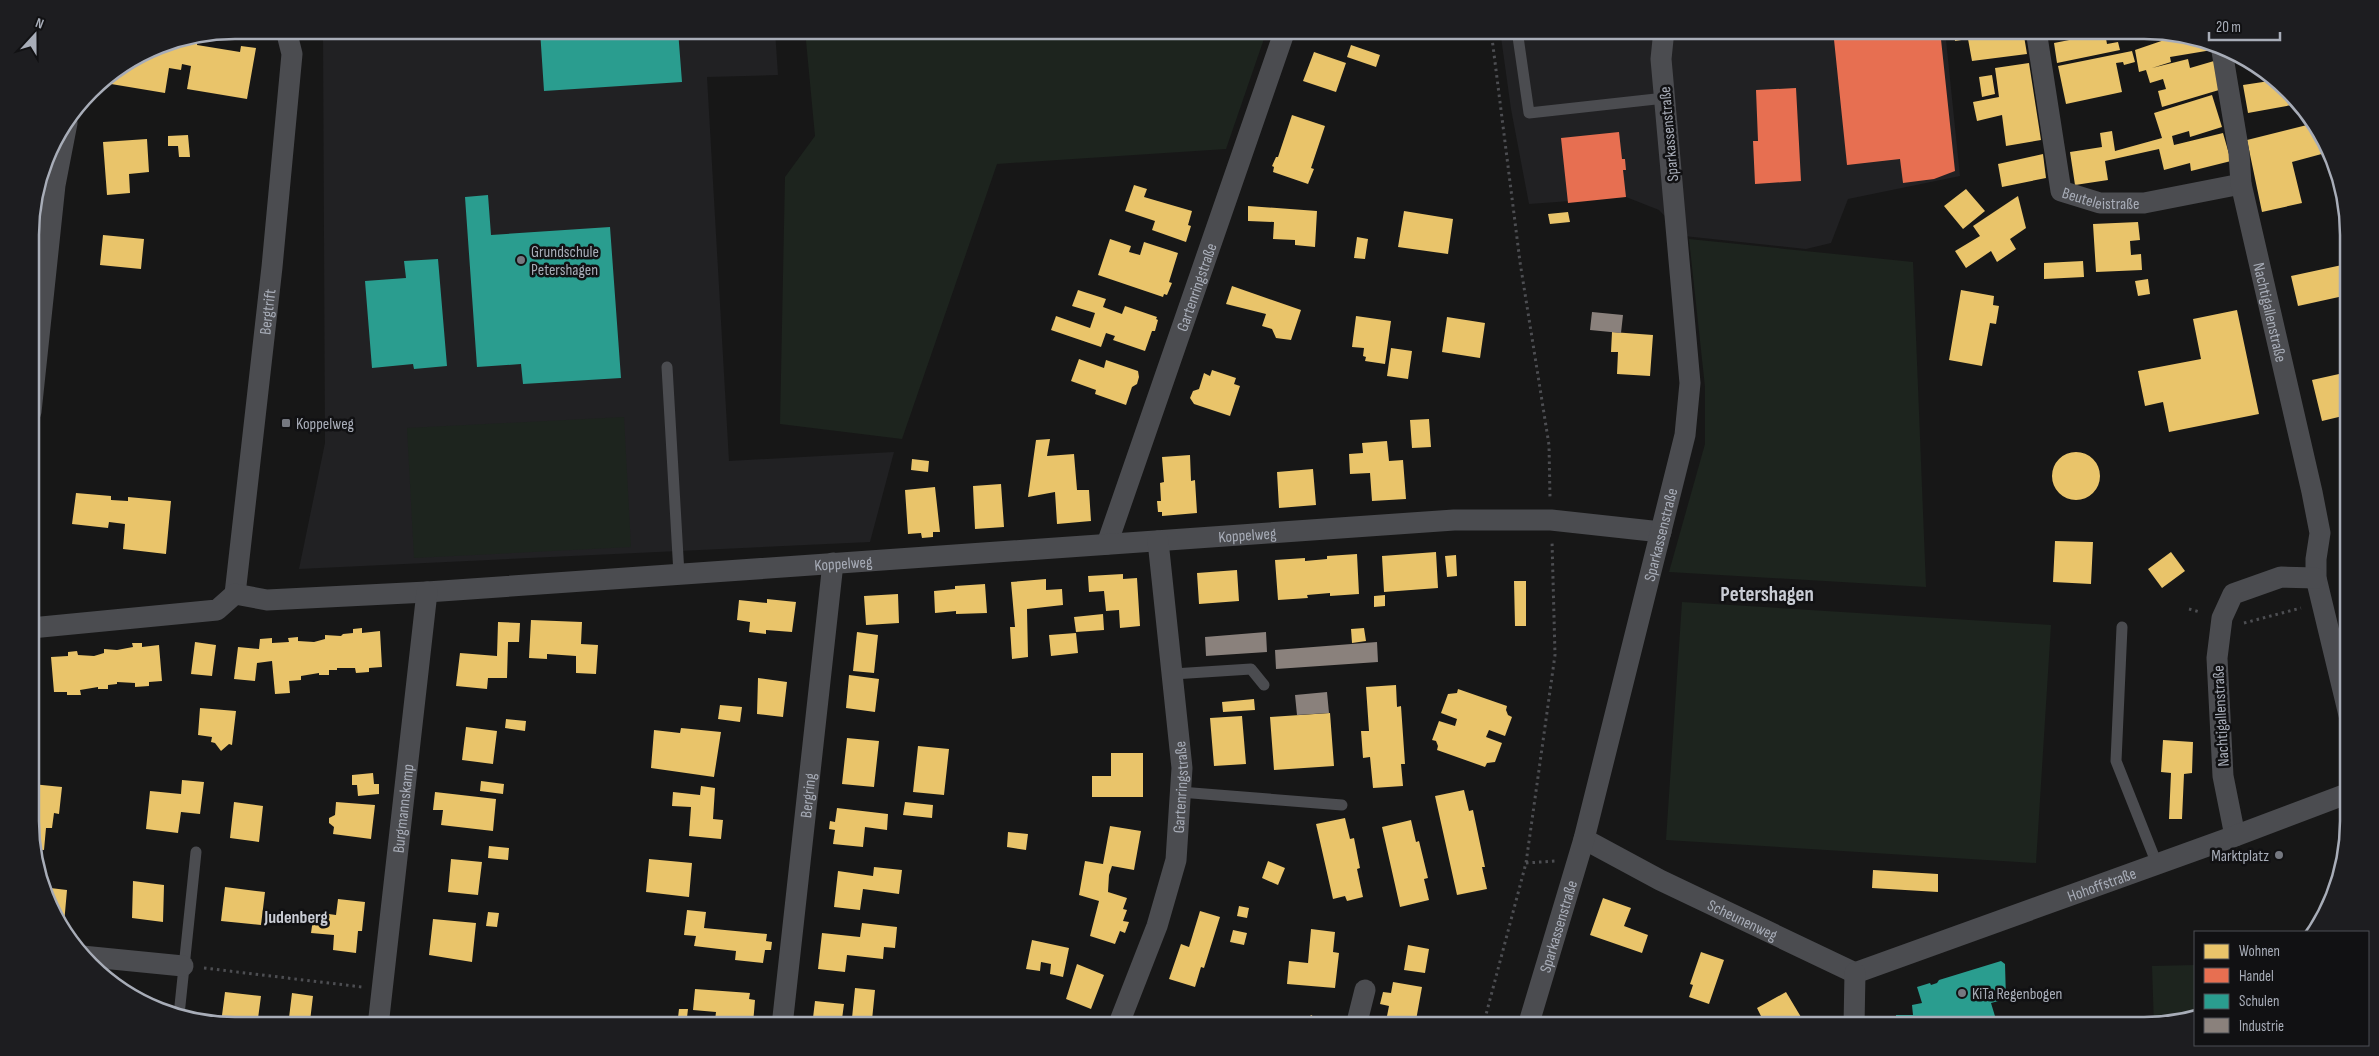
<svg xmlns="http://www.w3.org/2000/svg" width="2379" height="1056" viewBox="0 0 2379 1056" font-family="'Sofia Sans Condensed',sans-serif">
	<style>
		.built { fill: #212123 }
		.green { fill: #1d241e }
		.homes { fill: #e9c46a }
		.shops { fill: #e76f51 }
		.schools { fill: #2a9d8f }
		.industry { fill: #8a817c }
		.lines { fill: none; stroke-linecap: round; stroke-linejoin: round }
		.path { stroke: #4d4e52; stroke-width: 3; stroke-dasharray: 2.5 4; stroke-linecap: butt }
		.lane { stroke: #4b4c50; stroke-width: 11 }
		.street { stroke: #4b4c50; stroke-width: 21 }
		.poi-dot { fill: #757880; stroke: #111113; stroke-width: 2 }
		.labels { text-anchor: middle; stroke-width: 5; stroke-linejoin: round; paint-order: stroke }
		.street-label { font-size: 16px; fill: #a8adb8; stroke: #111113 }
		.poi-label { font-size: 16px; fill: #a8adb8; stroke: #111113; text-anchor: start }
		.neighbourhood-label { font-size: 18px; font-weight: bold; fill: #c9ccd4; stroke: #111113 }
		.district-label { font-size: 21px; font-weight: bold; fill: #c9ccd4; stroke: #111113 }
		.rim { fill: none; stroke: #a8adb8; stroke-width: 2.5 }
	</style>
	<rect width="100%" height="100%" fill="#171717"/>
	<!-- built -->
	<path class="built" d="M323 30H775L778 75 707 77 729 461 894 452 870 542 299 569 325 443Z
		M1500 30H1945L1960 176 1848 199 1831 243 1806 249 1684 236 1659 210 1626 197 1529 204 1511 109Z"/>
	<!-- green -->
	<path class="green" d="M805 30H1267L1226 149 997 164 902 439 780 424 785 177 815 136Z
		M1689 239 1913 262 1926 587 1669 572 1705 444V387Z
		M624 417 631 547 414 558 407 428Z
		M1682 602 2051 625 2036 863 1666 840Z
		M2195 965V1018L2154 1026 2152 966Z"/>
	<!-- homes -->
	<path class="homes" d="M1954 30H2023L2027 54 1972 61 1968 39 1955 41Z
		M2105 33 2107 44 2118 42 2120 50 2057 63 2054 43Z
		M2176 36 2212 43V50L2170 57 2171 62 2152 68 2188 59 2190 68 2214 61 2219 90 2162 107 2158 91 2166 89 2163 79 2150 83 2146 70 2139 72 2135 50Z
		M198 37 197 45 240 52 241 46 256 48 247 99 187 89 191 66 182 64 181 70 169 68 165 93 105 83 106 77 156 45 170 48 171 43Z
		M1351 45 1380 55 1376 67 1347 57Z
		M2132 51 2135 62 2124 65 2123 62 2116 63 2122 92 2066 104 2058 66Z
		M1314 52 1346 63 1336 92 1303 81Z
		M2029 63 2041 140 2006 146 2002 115 1977 121 1973 102 1999 97 1995 68Z
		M1992 75 1995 94 1982 97 1979 77Z
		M2276 80 2296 99 2297 104 2248 113 2243 85Z
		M2212 95 2222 127 2190 137 2189 131 2172 136 2174 145 2223 133 2231 161 2191 171 2190 163 2164 170 2159 149 2105 161 2108 180 2075 185 2070 152 2102 147 2100 133 2112 131 2115 151 2162 138 2154 113Z
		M1292 115 1325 126 1311 168 1314 169 1308 184 1273 172 1274 167 1272 166 1276 157H1278Z
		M2315 123 2329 152 2292 162 2302 203 2262 212 2247 140Z
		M188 135 190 157H179L178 146H168V136Z
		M147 139 149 172 129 174 130 193 107 195 103 142Z
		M2043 154 2046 178 2002 187 1998 164Z
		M1134 185 1147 189 1144 197 1192 211 1188 225 1191 226 1186 242 1152 230 1155 221 1125 211Z
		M1966 189 1985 211 1963 229 1944 206Z
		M2018 196 2026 228 2010 239 2016 249 1997 262 1991 251 1966 268 1955 251 1980 236 1973 226Z
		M1248 206 1317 211 1315 247 1295 245V240L1273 239 1274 222 1248 221Z
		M1404 211 1453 219 1448 254 1398 247Z
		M1568 212 1570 222 1550 224 1548 214Z
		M2138 222 2140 240 2130 241 2131 255 2141 254 2142 270 2096 272 2093 224Z
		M103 235 144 239 141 269 100 265Z
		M1357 237 1368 239 1365 259 1354 258Z
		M1110 239 1131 246 1129 252 1140 255 1144 242 1178 253 1169 282 1172 283 1167 295 1164 294 1163 297 1098 275Z
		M2083 261 2084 277 2044 279V263Z
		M2342 265 2348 295 2298 306 2291 276Z
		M2148 279 2150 294 2138 296 2135 281Z
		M1232 286 1301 310 1291 340 1276 338 1272 329 1262 326 1266 314 1226 304Z
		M1078 290 1106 299 1103 307 1122 314 1125 306 1157 317 1156 319 1158 320 1155 331H1152L1145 351 1113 340 1115 336 1106 333 1101 347 1051 330 1056 316 1090 328 1095 313 1072 306Z
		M1961 290 1994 296 1993 305 1999 306 1996 324 1990 323 1982 366 1949 360Z
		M2237 310 2259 414 2169 432 2163 402 2145 406 2138 371 2201 359 2193 319Z
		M1356 316 1391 321 1385 364 1365 361 1366 357 1363 356 1364 348 1352 347Z
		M1447 317 1485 323 1480 358 1442 352Z
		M1612 332 1653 335 1650 376 1617 374 1618 352H1611Z
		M1391 348 1412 351 1408 379 1387 376Z
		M1079 359 1104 368 1106 360 1138 371 1139 377 1137 384 1132 387 1126 405 1095 394 1096 390 1071 381Z
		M1212 370 1236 378 1234 384 1240 386 1230 416 1194 404 1190 398 1193 391 1199 389 1204 373 1210 376Z
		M2348 372 2347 415 2322 421 2312 380Z
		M1429 419 1431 447 1412 448 1410 420Z
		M1050 439 1047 456 1074 454 1077 490H1089L1091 521 1057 524 1055 492 1028 497 1036 440Z
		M1387 441 1389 461 1403 460 1406 499 1372 501 1370 473 1350 474 1349 454 1363 453 1362 443Z
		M2052 476a24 24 0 1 1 48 0a24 24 0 1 1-48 0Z
		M1190 455 1191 481 1195 480 1197 513 1162 516V512H1158L1157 501H1161L1160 483 1164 482 1162 457Z
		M912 459 929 461 928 472 911 470Z
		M1313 469 1316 505 1279 508 1277 472Z
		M1001 484 1004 527 975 529 973 486Z
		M935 487 940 532H933V537L922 538 921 533 908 534 905 490Z
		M76 493 111 496V500L128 501V497L171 501 166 554 123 549 125 524 109 522 108 528 72 524Z
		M2055 541 2093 542 2091 584 2053 582Z
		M1436 552 1438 588 1384 592 1382 556Z
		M2171 552 2185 571 2162 588 2148 569Z
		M1357 554 1359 594 1330 596V593L1307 595 1308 598 1278 600 1275 560 1305 558V561L1327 559V556Z
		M1456 555 1457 576 1447 577 1445 556Z
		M1237 570 1239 601 1199 604 1197 573Z
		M1123 574V579L1137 578 1140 626 1120 628 1119 610 1106 611 1104 591 1089 592 1088 576Z
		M1046 579V590L1062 589 1063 605 1027 609 1028 657 1012 659 1010 627H1015L1011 582Z
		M1514 581H1526V626H1515Z
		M985 584 987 613 956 614V611L935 613 934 591 955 589V586Z
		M898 594 899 623 866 625 864 596Z
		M1385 595V606L1374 607V596Z
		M767 599 796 602 792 632 766 630V634L749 632 750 622 737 620 739 600 767 603Z
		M1103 614 1104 630 1076 632 1074 617Z
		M531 620 582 622 581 644 598 645 596 674 576 673V656L547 654V659L529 658Z
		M498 622 520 623 519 642H508L507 678H488L487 689 456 686 460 653 497 656Z
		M362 628V633L380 631 382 667 369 668V672L356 673 355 668H337V670H329V675H319V673L301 676V680L289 681 290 693 275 694 272 661 257 663 255 681 234 679 238 647 259 649 260 639 272 638V643L289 642 288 638 298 637V641L314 642 325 639V635L341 636 343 634 353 633V629Z
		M1364 628 1366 641 1352 643 1351 629Z
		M857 632 878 635 874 673 853 671Z
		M1076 633 1078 653 1051 656 1049 635Z
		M195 642 216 645 212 676 191 674Z
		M132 643H142V647L159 645 162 681 149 682V686L135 687V683L117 682V684L108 685V689H98V687L80 690 81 695H67V692H54L51 657 68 656V652L77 651 78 655 94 656 104 653V649L117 650 133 647Z
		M849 675 879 679 875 712 846 708Z
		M758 678 787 682 783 717 757 714Z
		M1396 685 1397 707 1401 706 1405 764H1401L1403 786 1373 788 1370 757 1363 758 1361 731H1369L1366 687Z
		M1458 689 1507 706 1506 710 1508 715 1512 717 1505 736 1489 730 1486 737 1502 743 1495 762 1487 763 1485 767 1437 750 1438 746 1436 741 1432 740 1439 721 1455 726 1457 719 1441 713 1448 694 1457 693Z
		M1254 699 1255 710 1223 712 1222 702Z
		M720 705 742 707 740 722 718 719Z
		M200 708 236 711 232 745 229 744 221 751 215 743 211 742 212 737 198 735Z
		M1330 713 1334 766 1274 770 1270 717Z
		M1242 716 1246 764 1214 766 1210 718Z
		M506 719 526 721 525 731 505 728Z
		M466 727 497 731 493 764 462 760Z
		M681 728 721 732 714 777 651 768 654 730 680 733Z
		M847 738 879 741 874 787 842 784Z
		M2163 740 2193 742 2192 773 2184 774 2182 819H2169L2171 773 2161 772Z
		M918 746 949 749 944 795 913 792Z
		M1111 753H1143V797H1092V776H1111Z
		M373 773 374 784H379V794L358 796 357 785H352V775Z
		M182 780 204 782 200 814 181 812 178 833 146 829 150 791 181 794Z
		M481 781 504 784 503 794 480 791Z
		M32 784 62 787 59 814 54 813 52 828H46L44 850 32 849Z
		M701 786 715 788 713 819 723 820 721 839 689 836 691 807 672 806 673 792 700 795Z
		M1464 790 1469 811 1473 810 1485 867H1482L1487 889 1457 895 1435 796Z
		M435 792 496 799 493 831 441 825 443 810H433Z
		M234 802 263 806 259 842 230 838Z
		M336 802 375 805 371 839 333 834 334 827 329 823V818L335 815Z
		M905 802 933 805 932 818 903 815Z
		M837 808 888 814 887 830 865 827 863 847 833 844 835 830 829 829 830 821 835 822Z
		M1345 818 1350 839 1354 838 1360 868 1357 869 1363 897 1347 901 1345 896 1333 899 1316 824Z
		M1411 820 1416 842 1419 841 1428 878 1424 879 1429 900 1400 907 1382 827Z
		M1110 826 1141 831 1134 870 1112 866 1109 875 1108 892 1127 898 1123 909 1127 910 1123 921 1129 922 1125 933 1120 931 1115 944 1090 936 1099 901 1079 895 1085 861 1103 864Z
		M1008 832 1028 834 1026 850 1007 847Z
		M489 846 509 848 508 860 488 858Z
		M451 859 482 862 478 895 448 892Z
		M649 859 692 863 689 897 646 892Z
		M1268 861 1285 868 1278 885 1262 878Z
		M874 867 902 870 899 894 863 889 860 910 834 907 838 871 873 876Z
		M1873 870 1938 874V892L1872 888Z
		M133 881 164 885 163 922 132 918Z
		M42 887 67 890 64 924 59 923 45 900Z
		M225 887 265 892 261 925 221 921Z
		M1603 898 1631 908 1624 926 1648 935 1642 953 1590 935Z
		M338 899 365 902 362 931H358L356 953 333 950 334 935 311 933 314 912 336 915Z
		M1239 906 1249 908 1247 918 1237 916Z
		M687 910 706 912 704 928 767 934 766 941 772 942 771 950H765L763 963 735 960 736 951 694 946 696 936 684 935Z
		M1200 911 1220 917 1204 968 1201 967 1195 987 1169 979 1181 944 1189 947Z
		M488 912 499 913 497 927 486 926Z
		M433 919 476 923 472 962 429 955Z
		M862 923 897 927 895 948 884 947 883 959 847 955 845 972 818 969 822 933 860 937Z
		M1311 929 1335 932 1333 952 1339 953 1335 988 1287 984 1289 961 1308 963Z
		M1233 930 1247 933 1244 945 1230 942Z
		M1032 940 1069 948 1063 977 1050 974 1051 964 1041 962 1040 971 1026 969Z
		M1408 945 1429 949 1425 973 1404 970Z
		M1701 952 1724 960 1709 1004 1689 997 1693 985 1690 984Z
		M1077 964 1104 975 1091 1009 1066 999Z
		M1393 982 1422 987 1415 1026H1385L1389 1006 1380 1004 1383 992 1391 993Z
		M855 988 875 990 872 1020 852 1018Z
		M695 989 750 993 749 999 755 1000 753 1024 715 1020 716 1012 693 1010Z
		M225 992 261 996 257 1026 221 1023Z
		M1786 992 1801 1017 1803 1016 1809 1026H1766L1757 1008Z
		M292 993 313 996 310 1021 289 1018Z
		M815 1001 844 1004 842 1019H840L839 1026H812Z
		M679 1009H688L686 1026H677Z
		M1311 1015 1328 1026H1304Z
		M438 1020 472 1025V1026H437Z"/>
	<!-- shops -->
	<path class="shops" d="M1833 30H1940L1955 171 1934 179 1903 183 1900 159 1847 165Z
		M1796 88 1801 181 1755 184 1753 141H1758L1756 90Z
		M1619 132 1622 159H1625L1626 170H1623L1626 197 1568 203 1561 138Z"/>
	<!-- schools -->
	<path class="schools" d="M540 30H678L682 82 544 91Z
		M488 195 491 235 610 227 621 378 523 384 521 364 477 367 465 197Z
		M438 259 447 366 414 369 413 364 372 368 365 281 406 278 404 261Z
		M2001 961 2005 964 2006 999 1991 1003 1998 1026H1896V1015H1913L1912 1005 1922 1003 1917 987 1930 983 1931 985 1937 983 1939 980Z"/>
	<!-- industry -->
	<path class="industry" d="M1592 312 1623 315 1621 333 1590 330Z
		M1266 632 1267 652 1206 656 1205 637Z
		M1377 642 1378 662 1276 669 1275 650Z
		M1327 692 1329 713 1297 715 1295 695Z"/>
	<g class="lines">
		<!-- path -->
		<path class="path" d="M1491 30 1520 262 1549 445 1550 498
			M2189 609 2200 612
			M2244 623 2301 608
			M1526 863 1555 861
			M204 968 362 987
			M1483 1026 1526 863 1555 655 1552 541"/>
		<!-- lane -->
		<path class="lane" d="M1517 30 1529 113 1665 98
			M667 367 679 574
			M2122 627 2116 761 2157 864
			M1173 674 1251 669 1264 685
			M1180 792 1342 805
			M179 1015 196 852"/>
		<!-- street -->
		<g class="street">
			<path id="s1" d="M2036 30 2061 191 2100 203H2144L2241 184"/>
			<path id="s2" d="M2221 45 2239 153 2241 184 2312 492 2320 533 2316 559V578L2349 715"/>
			<path d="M31 412 55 185 67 123"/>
			<path id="s3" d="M1107 544 1285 30"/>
			<path id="s4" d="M235 594 272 267 292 54 286 30"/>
			<path id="s5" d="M31 628 217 610 235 594 267 600 427 592 1454 520H1551L1661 532"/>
			<path d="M2235 836 2223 776 2217 658 2222 618 2233 594 2281 577 2316 578"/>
			<path id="s6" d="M1584 839 1660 880 1855 973"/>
			<path d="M82 956 183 966"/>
			<path id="s7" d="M1855 973 2235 836 2349 793"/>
			<path id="s8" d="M378 1026 427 592"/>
			<path id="s9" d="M782 1026 833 563"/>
			<path id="s10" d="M1118 1026 1157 926 1176 860 1182 768 1158 541"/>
			<path d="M1356 1026 1365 990"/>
			<path id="s11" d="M1528 1026 1584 839 1685 435 1690 383 1661 59 1664 30"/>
			<path d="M1854 1026 1855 973"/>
		</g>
	</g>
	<!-- markers -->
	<g class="poi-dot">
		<circle cx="521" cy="260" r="5"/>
		<rect x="281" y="418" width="10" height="10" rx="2.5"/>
		<circle cx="2279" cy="855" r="5"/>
		<circle cx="1962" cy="993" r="5"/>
	</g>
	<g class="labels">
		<!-- street labels -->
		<g class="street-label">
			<text transform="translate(1668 134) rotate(-95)" y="6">Sparkassenstraße</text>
			<text dy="6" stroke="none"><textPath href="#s1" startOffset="204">Beuteleistraße</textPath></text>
			<text dy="6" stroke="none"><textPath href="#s3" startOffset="272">Gartenringstraße</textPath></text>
			<text dy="6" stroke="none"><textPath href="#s4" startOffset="284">Bergtrift</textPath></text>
			<text dy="6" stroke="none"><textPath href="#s2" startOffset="272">Nachtigallenstraße</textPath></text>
			<text dy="6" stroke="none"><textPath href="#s11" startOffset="509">Sparkassenstraße</textPath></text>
			<text dy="6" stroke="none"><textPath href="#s5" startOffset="1226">Koppelweg</textPath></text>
			<text dy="6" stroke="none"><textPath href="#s5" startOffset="821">Koppelweg</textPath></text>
			<text transform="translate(2220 716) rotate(-93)" y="6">Nachtigallenstraße</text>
			<text dy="6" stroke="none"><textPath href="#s10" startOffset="249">Gartenringstraße</textPath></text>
			<text dy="6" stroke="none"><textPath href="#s9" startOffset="232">Bergring</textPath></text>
			<text dy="6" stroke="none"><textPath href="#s8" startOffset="219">Burgmannskamp</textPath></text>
			<text dy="6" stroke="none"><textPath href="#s7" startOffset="262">Hohoffstraße</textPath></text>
			<text dy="6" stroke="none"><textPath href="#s6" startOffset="178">Scheunenweg</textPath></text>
			<text dy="6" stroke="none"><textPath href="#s11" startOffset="104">Sparkassenstraße</textPath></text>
		</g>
		<!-- poi labels -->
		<g class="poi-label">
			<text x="531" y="257">Grundschule<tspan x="531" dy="18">Petershagen</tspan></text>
			<text x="296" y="429">Koppelweg</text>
			<text x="2269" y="861" text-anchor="end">Marktplatz</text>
			<text x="1972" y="999">KiTa Regenbogen</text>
		</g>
		<!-- neighbourhood labels -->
		<g class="neighbourhood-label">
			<text x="296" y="923">Judenberg</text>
		</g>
		<!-- district labels -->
		<g class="district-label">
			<text x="1767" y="601">Petershagen</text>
		</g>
	</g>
	<!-- crop -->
	<path d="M0 0H2379V1056H0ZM235 39H2144A196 196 0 0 1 2340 235V821A196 196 0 0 1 2144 1017H235A196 196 0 0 1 39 821V235A196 196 0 0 1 235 39Z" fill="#1d1d20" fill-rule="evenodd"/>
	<path class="rim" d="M235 39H2144A196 196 0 0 1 2340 235V821A196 196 0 0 1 2144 1017H235A196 196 0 0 1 39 821V235A196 196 0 0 1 235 39Z"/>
	<!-- legend -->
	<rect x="2194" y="931" width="175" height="115" fill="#111113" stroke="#4d4f55"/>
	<rect x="2204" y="944" width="25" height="15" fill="#e9c46a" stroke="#4d4f55"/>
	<text x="2239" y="956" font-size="15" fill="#a8adb8">Wohnen</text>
	<rect x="2204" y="968" width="25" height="15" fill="#e76f51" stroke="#4d4f55"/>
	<text x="2239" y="981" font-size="15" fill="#a8adb8">Handel</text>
	<rect x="2204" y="994" width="25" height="15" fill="#2a9d8f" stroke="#4d4f55"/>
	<text x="2239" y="1006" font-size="15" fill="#a8adb8">Schulen</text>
	<rect x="2204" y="1018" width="25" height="15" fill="#8a817c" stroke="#4d4f55"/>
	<text x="2239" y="1031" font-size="15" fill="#a8adb8">Industrie</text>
	<!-- north arrow -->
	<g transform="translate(35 35) rotate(21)" stroke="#111113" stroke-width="4" paint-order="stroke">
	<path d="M0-4L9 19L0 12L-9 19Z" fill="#a8adb8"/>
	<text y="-8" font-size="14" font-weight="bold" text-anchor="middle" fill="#a8adb8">N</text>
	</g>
	<!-- scale -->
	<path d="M2209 32v8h71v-8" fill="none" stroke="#a8adb8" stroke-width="2.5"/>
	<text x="2216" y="32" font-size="15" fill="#a8adb8" stroke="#111113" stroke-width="4" paint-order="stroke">20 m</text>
</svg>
